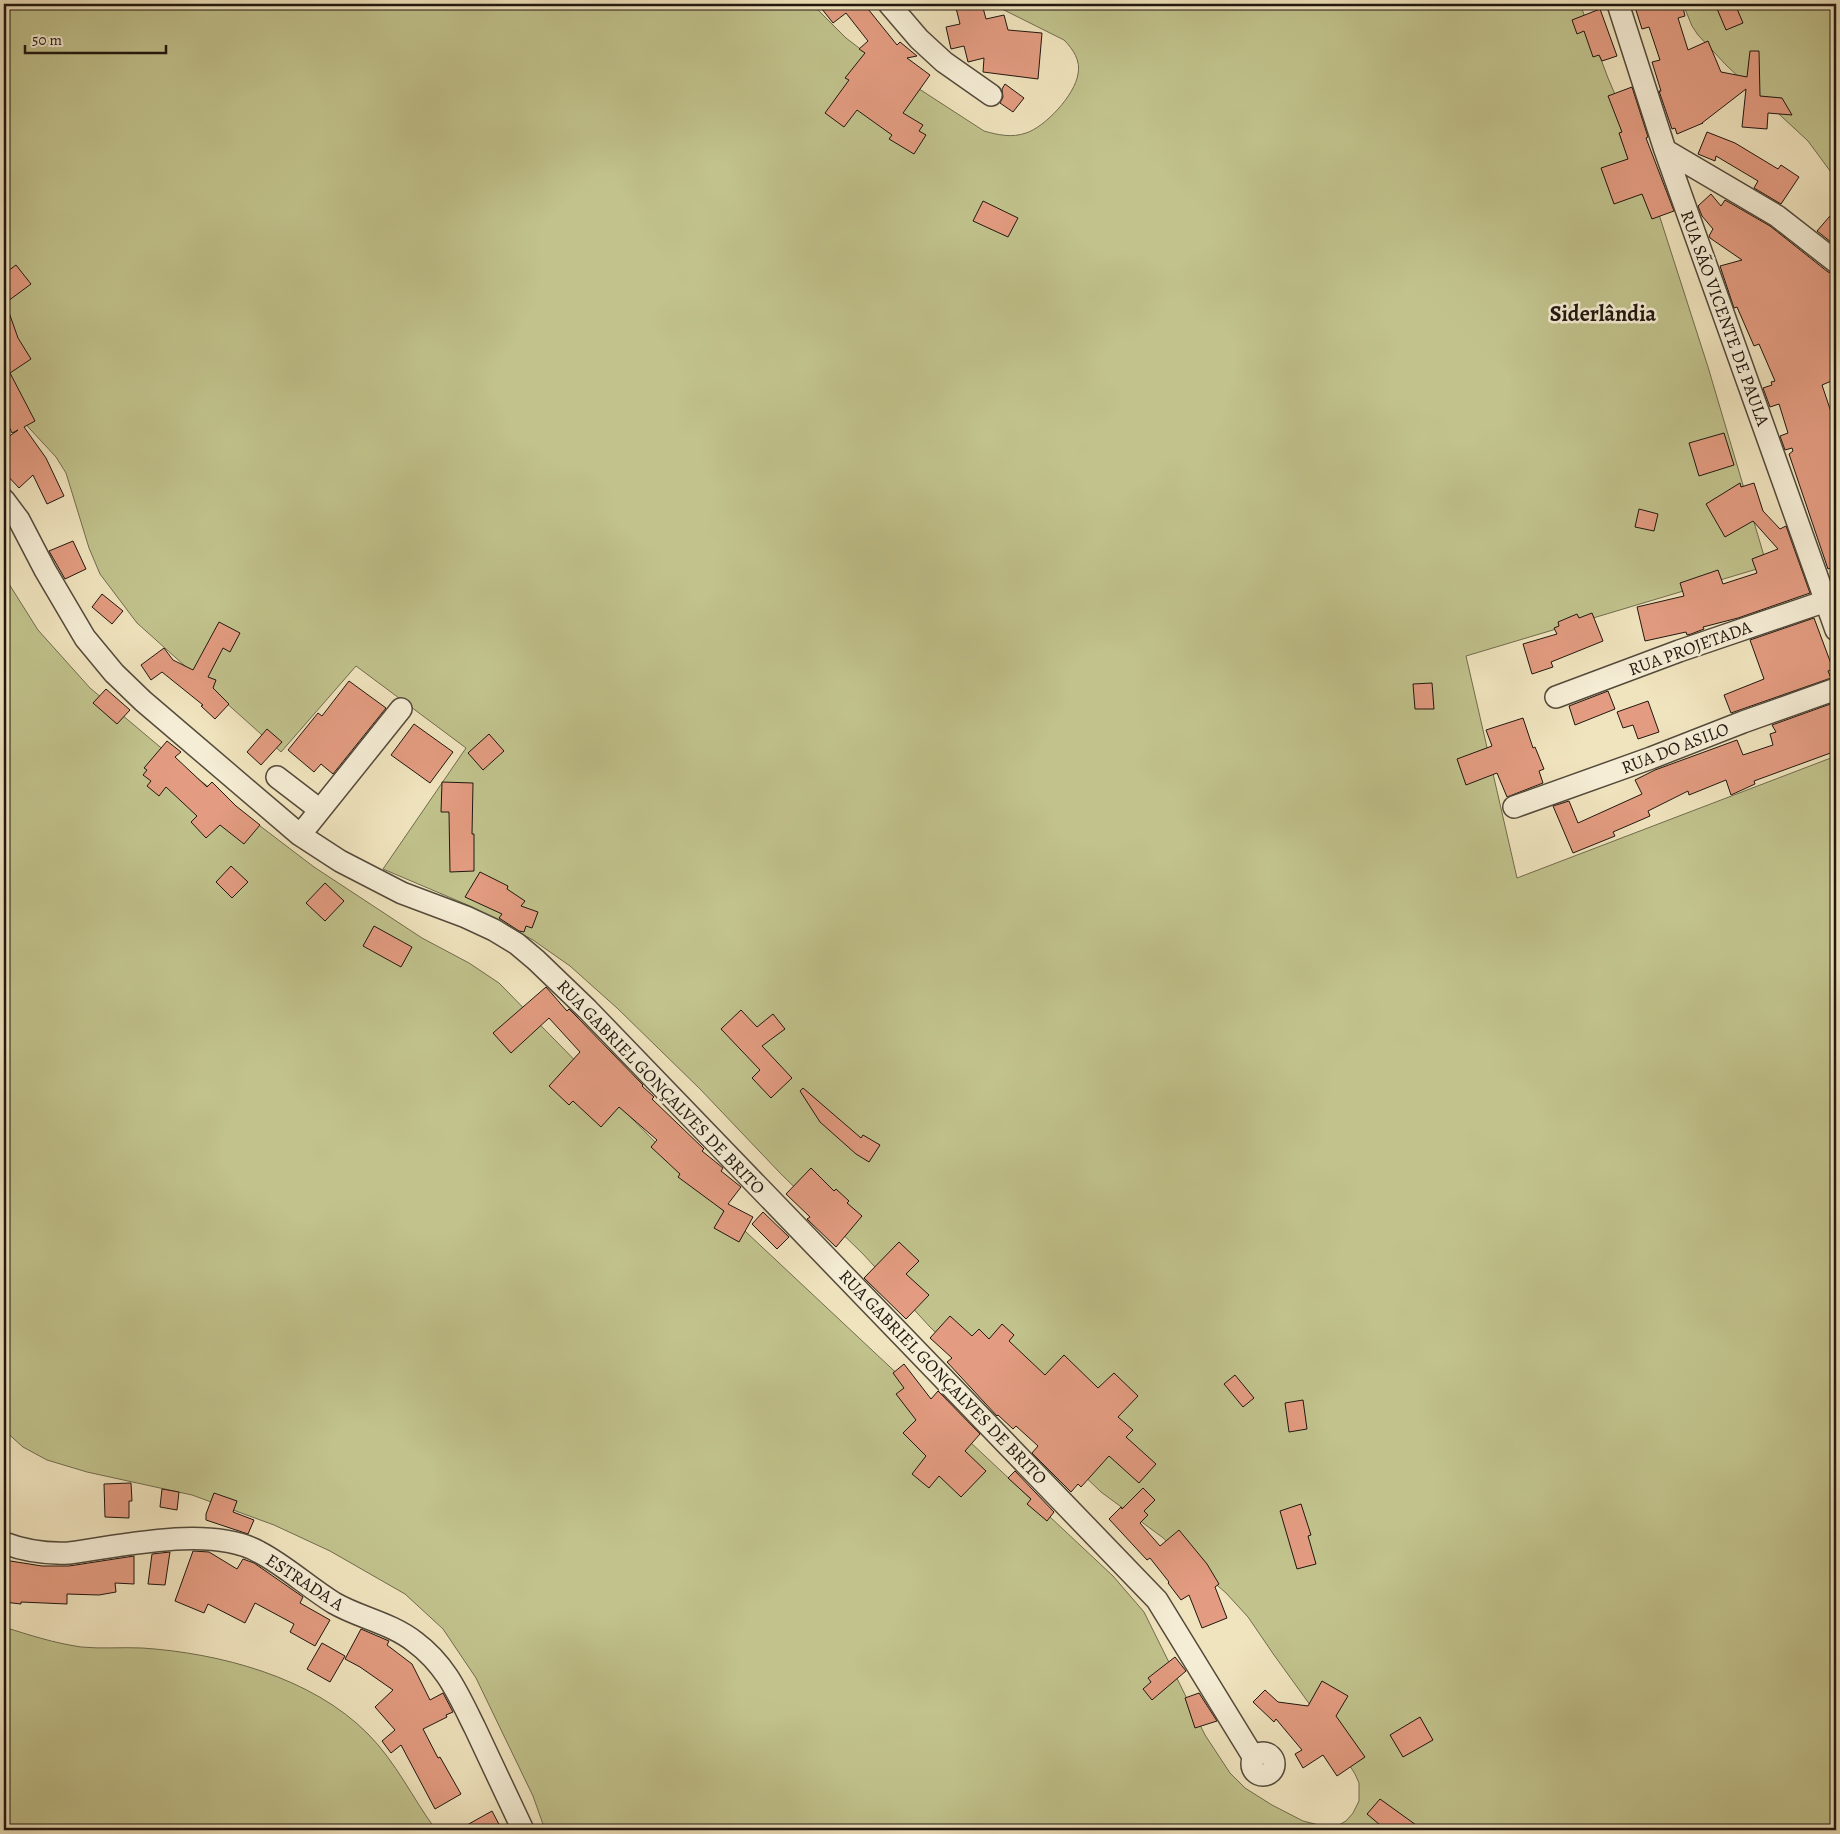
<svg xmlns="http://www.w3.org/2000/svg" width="1840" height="1834" viewBox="0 0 1840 1834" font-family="Alegreya,serif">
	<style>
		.green { fill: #c1c28c; stroke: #706c4e }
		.building { fill: #e39c81; stroke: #20170f }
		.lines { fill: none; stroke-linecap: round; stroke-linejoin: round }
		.minor-casing { stroke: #544a3b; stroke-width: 24 }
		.minor { stroke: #f5edd5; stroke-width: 21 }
		.labels { text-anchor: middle; stroke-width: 5; stroke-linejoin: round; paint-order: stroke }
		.street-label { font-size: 18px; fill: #20170f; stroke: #f5edd5 }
		.district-label { font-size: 22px; font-weight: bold; fill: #20170f; stroke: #f5edd5 }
	</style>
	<rect width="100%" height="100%" fill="#f0e4be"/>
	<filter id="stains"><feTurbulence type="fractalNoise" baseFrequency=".004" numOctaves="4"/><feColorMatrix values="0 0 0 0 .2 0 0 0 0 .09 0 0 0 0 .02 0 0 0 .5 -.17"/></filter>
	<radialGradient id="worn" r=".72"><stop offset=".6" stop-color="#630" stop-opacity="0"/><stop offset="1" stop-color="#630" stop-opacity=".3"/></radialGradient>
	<!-- green -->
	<path class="green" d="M4 4H812L846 38 876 61 984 131C998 135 1012 138 1026 133 1045 127 1075 95 1078 74 1081 61 1073 49 1064 40L992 4H1580L1608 78 1637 146 1708 367 1767 566 1466 656 1517 878 1836 756V1830H545L533 1796 476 1678 443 1629 405 1594 330 1551 274 1525 192 1495 87 1472 47 1460 23 1447 4 1430V576L38 630 90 688 197 778 314 867 422 938 469 963 499 983 714 1202 1113 1576 1144 1612 1205 1735 1230 1773 1245 1788 1272 1805 1303 1821 1327 1827 1337 1826 1346 1821 1353 1813 1359 1801V1783L1355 1774 1326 1727 1274 1655 1248 1617 1226 1593 1162 1537 1101 1492 930 1327 863 1254 781 1174 700 1089 617 1008 570 966 533 940 470 906 383 869 466 748 356 666 281 752 137 623 100 574 89 548 66 473 56 457 4 401Z
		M1683 4H1836V179L1808 141 1727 66 1698 35 1692 26Z
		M4 1627C29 1635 54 1643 81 1647 101 1649 122 1647 142 1648 219 1653 312 1677 368 1734 396 1762 413 1799 436 1830H4Z"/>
	<!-- building -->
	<path class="building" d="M818 4H864L897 45 900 42 917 56 907 58 930 75 903 113 923 125 919 131 926 135 914 154 889 139 892 135 857 110 844 127 825 113 849 80 845 78 865 53 859 49 868 41 846 13 833 23Z
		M955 4H982L986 19 1004 15 1008 30 1042 33 1038 79 983 72 984 58 968 62 964 46 951 49 946 27 960 24Z
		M1634 4H1682L1685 16 1678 18 1688 50 1708 41 1721 72 1747 77 1750 51H1759L1760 96 1782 98 1792 115 1768 113 1767 129 1742 127 1746 89 1702 123H1703L1677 134 1675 128 1672 129 1659 91H1661L1652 62 1660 60 1649 27 1642 29Z
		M1715 4H1735L1743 23 1726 30Z
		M1600 9 1617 56 1602 61 1599 55 1593 57 1584 31 1577 34 1572 20Z
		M1005 84 1024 98 1013 112 1000 103 1003 97 1002 89Z
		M1632 87 1648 137 1646 138 1674 211 1652 219 1642 194 1614 204 1601 168 1628 159 1619 133 1622 132 1608 96Z
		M1707 132 1735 143 1778 169 1781 165 1799 177 1781 204 1754 188 1758 181 1716 156 1715 161 1698 154Z
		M1711 194 1721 206 1725 200 1770 226 1828 272 1836 274V379L1822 385 1831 412 1836 411V566L1828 569 1789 454 1793 451 1792 448 1785 450 1780 436 1788 433 1779 404 1770 407 1763 388 1772 385 1771 382 1775 381 1759 344 1754 346 1737 307 1734 308 1720 266 1742 260 1710 238 1709 236 1713 229 1702 216 1698 206Z
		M983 201 1018 218 1008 237 973 221Z
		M1836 209V246L1817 231Z
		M16 265 31 284 4 304V274Z
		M4 304H6L18 338 31 359 10 373 35 421 24 427 46 458 64 496 47 504 33 475 19 488 4 472V440L18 430 12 433 4 416Z
		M1724 433 1734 465 1699 476 1689 443Z
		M1740 483 1741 487 1754 483 1763 511 1780 529 1786 526 1810 593 1738 618 1703 627 1704 629 1691 634 1687 635 1686 632 1645 641 1637 607 1684 596 1680 583 1718 570 1723 584 1757 573 1752 559 1778 549 1753 521 1725 537 1706 504Z
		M1639 509 1658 514 1654 531 1635 527Z
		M73 541 86 569 65 579 49 551Z
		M102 594 123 611 112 624 92 607Z
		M1592 613 1603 641 1551 662 1553 667 1532 674 1523 644 1557 634 1554 628 1559 626 1558 622 1577 614 1579 618Z
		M1814 618 1833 669 1828 671 1831 678 1731 713 1724 695 1764 679 1750 640Z
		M219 622 240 633 230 652 223 648 208 677 216 680 213 688 229 704 215 719 201 706 203 705 162 672 151 680 141 665 164 648 173 660 193 670Z
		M349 681 386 708 333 774 321 764 314 772 288 750 318 713 322 716Z
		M1432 683 1434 709H1415L1413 684Z
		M106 689 130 710 117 724 93 703Z
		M1608 691 1615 709 1575 725 1569 706Z
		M1648 701 1659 732 1638 739 1633 725 1623 728 1617 712Z
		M1836 702V751L1754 781 1755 784 1731 795 1726 780 1689 795 1688 791 1648 811 1650 816 1613 832 1615 836 1573 853 1553 806 1569 801 1578 823 1642 794 1635 780 1655 770 1737 740 1743 755 1773 745 1770 734 1776 732 1772 725Z
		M1523 718 1533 748 1535 747 1544 769 1539 771 1543 783 1507 797 1497 773 1466 785 1457 759 1492 746 1486 730Z
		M414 724 453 752 430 783 391 755Z
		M267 729 282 742 261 765 247 752Z
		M489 734 504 751 483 770 468 753Z
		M167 741 181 752 175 757 207 787 212 782 236 806 260 825 244 844 220 825 206 838 191 822 197 816 166 787 159 796 147 786 151 781 143 775 147 770 144 768Z
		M442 782 473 783 472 834H474V871L450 872 449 812H441Z
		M231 866 248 882 232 898 216 882Z
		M480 872 508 886 507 889 525 901 521 906 538 912 532 928 526 926 524 932 519 931 499 918 502 914 465 897Z
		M325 883 344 901 325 921 306 903Z
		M374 926 412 947 401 967 363 946Z
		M546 987 567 1011 569 1009 578 1018 643 1085 642 1086 654 1097 652 1099 704 1149 702 1151 723 1168 721 1171 741 1187 728 1204 753 1217 739 1242 714 1228 724 1211 678 1177 680 1174 651 1147 657 1140 619 1107 601 1127 573 1101 569 1105 549 1086 580 1052 549 1018 511 1053 493 1033Z
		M741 1010 757 1027 773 1014 785 1029 762 1046 792 1078 771 1098 752 1078 760 1070 721 1029Z
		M803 1088 861 1138 863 1135 880 1145 869 1162 856 1154 820 1122 800 1091Z
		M811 1168 834 1191 836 1189 849 1201 847 1203 862 1216 836 1247 807 1219 810 1217 786 1194Z
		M763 1212 789 1237 777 1249 752 1224Z
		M899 1242 919 1261 906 1274 929 1295 906 1319 864 1278Z
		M950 1316 972 1336 979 1329 989 1339 1002 1324 1014 1335 1009 1341 1045 1375 1064 1355 1098 1388 1114 1373 1138 1396 1118 1417 1133 1430 1126 1437 1156 1464 1139 1483 1109 1456 1081 1487 1078 1484 1071 1492 1032 1453 1038 1446 1016 1426 1013 1429 998 1415 997 1416 947 1362 952 1358 930 1338Z
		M904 1364 931 1399 938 1391 980 1434 965 1451 986 1471 961 1497 939 1476 929 1488 912 1474 926 1456 903 1433 916 1420 896 1394 904 1388 893 1373Z
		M1235 1375 1254 1398 1243 1407 1224 1384Z
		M1303 1400 1307 1429 1289 1432 1285 1403Z
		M1015 1471 1054 1512 1047 1521 1027 1504 1031 1499 1008 1478Z
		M131 1483 132 1501H129V1518L105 1517 104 1484Z
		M1143 1488 1155 1500 1144 1511 1148 1515 1140 1523 1160 1546 1179 1530 1207 1564 1219 1584 1215 1587 1227 1618 1202 1628 1189 1595 1181 1600 1168 1583 1169 1582 1150 1558 1147 1560 1109 1519 1121 1507 1122 1509Z
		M162 1489 179 1492 177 1510 160 1507Z
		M214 1493 237 1501 233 1512 254 1520 248 1534 206 1520V1514Z
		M1301 1504 1311 1535 1308 1536 1316 1564 1297 1569 1280 1511Z
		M193 1551 209 1552 237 1569 243 1559 254 1563 303 1597 300 1603 330 1620 315 1646 290 1632 294 1624 255 1603 245 1623 208 1604 204 1613 175 1601Z
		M170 1552 165 1585 148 1584 152 1554Z
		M134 1556V1584L115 1583 116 1592 99 1595 67 1594V1604L21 1602V1604L4 1602V1560L42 1566H69Z
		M361 1629 389 1641 387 1645 412 1664 430 1700 443 1693 453 1712 446 1715 447 1717 423 1729 438 1758 440 1757 461 1794 435 1809 401 1745 391 1753 382 1741 395 1730 375 1707 393 1690 360 1667 345 1659Z
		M322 1643 345 1656 330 1682 307 1669Z
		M1175 1657 1186 1671 1152 1700 1143 1689 1151 1682 1148 1678Z
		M1322 1681 1348 1696 1336 1716 1365 1757 1337 1776 1323 1755 1303 1768 1295 1754 1302 1750 1276 1719 1274 1722 1253 1702 1265 1690 1278 1702 1308 1706Z
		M1199 1693 1217 1721 1195 1728 1185 1698Z
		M1420 1717 1433 1740 1403 1757 1390 1735Z
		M1380 1799 1423 1830H1386L1367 1814Z
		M492 1811 502 1830H458Z"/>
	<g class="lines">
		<defs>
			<path id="minor" d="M889 4 919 39 944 62 991 95
				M1618 4 1665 150 1836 630
				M1665 150 1777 216 1836 262
				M4 500 19 520 45 570 85 638 114 673 143 701 300 835 340 861 402 893 466 917 494 930 517 944 536 960 587 1009 1157 1600 1254 1758
				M1556 697 1679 651 1826 601
				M277 777 320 810
				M1514 807 1651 758 1743 722 1836 689
				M300 835 401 709
				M4 1543C25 1551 47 1554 69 1553 122 1546 211 1525 259 1552 286 1566 308 1587 334 1603 360 1618 391 1623 415 1642 446 1665 458 1694 475 1728 491 1762 507 1796 523 1830
				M1252 1764a11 11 0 1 1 22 0a11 11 0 1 1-22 0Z"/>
		</defs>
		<!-- minor casing -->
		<use href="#minor" class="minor-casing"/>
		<!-- minor -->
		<use href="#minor" class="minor"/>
	</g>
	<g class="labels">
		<!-- street labels -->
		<g class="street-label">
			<text transform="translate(1725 318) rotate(70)" y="6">RUA SÃO VICENTE DE PAULA</text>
			<text transform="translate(1690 648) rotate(-20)" y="6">RUA PROJETADA</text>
			<text transform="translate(1675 748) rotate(-21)" y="6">RUA DO ASILO</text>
			<text transform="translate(661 1087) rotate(46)" y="6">RUA GABRIEL GONÇALVES DE BRITO</text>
			<text transform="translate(943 1377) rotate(46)" y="6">RUA GABRIEL GONÇALVES DE BRITO</text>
			<text transform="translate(305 1582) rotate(33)" y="6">ESTRADA A</text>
		</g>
		<!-- district labels -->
		<g class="district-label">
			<text x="1603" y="321">Siderlândia</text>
		</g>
	</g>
	<!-- margin -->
	<rect width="1840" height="1834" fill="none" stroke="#f0e4be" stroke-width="20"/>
	<rect x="5" y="5" width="1830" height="1824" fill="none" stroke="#20170f" stroke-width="2.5"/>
	<rect x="10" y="10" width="1820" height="1814" fill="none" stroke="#20170f"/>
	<!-- scale -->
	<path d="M25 45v8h141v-8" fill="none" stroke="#20170f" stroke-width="2.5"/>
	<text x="32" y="45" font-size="15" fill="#20170f" stroke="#f5edd5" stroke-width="4" paint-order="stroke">50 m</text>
	<rect width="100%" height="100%" filter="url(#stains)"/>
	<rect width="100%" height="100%" fill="url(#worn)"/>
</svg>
